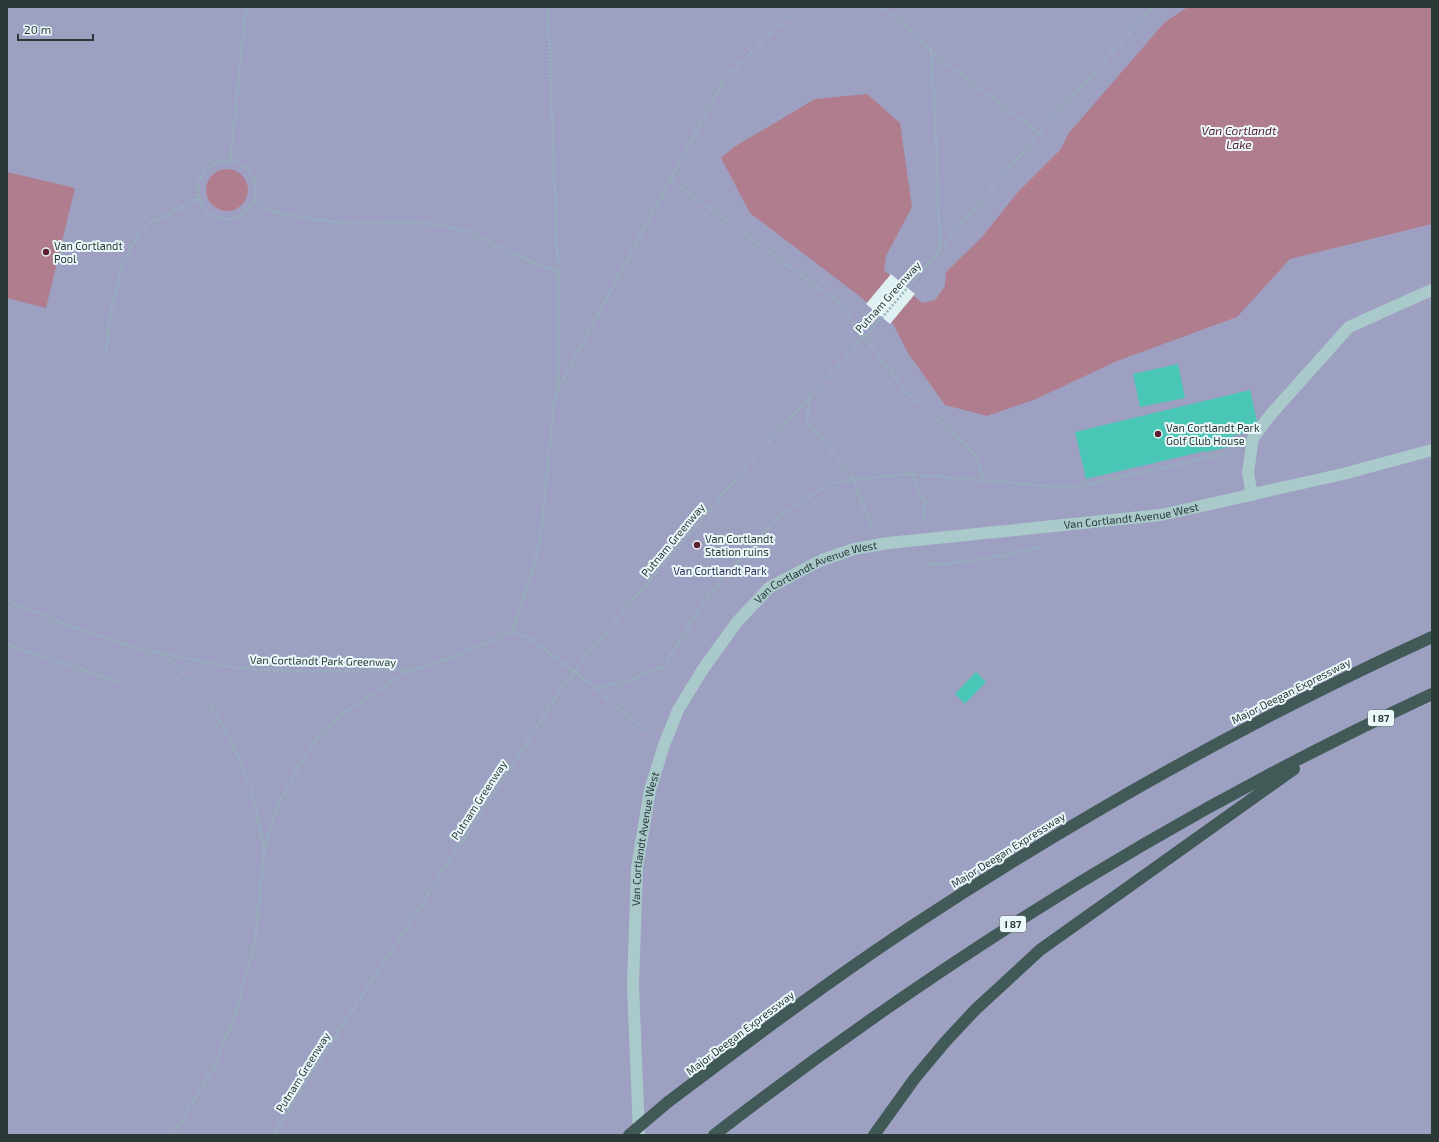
<svg xmlns="http://www.w3.org/2000/svg" width="1439" height="1142" viewBox="0 0 1439 1142" font-family="'Exo 2',sans-serif">
	<style>
		.green { fill: #9ea0c2 }
		.water { fill: #b07d8e }
		.pier { fill: #dff0f3 }
		.building { fill: #4ac6b6 }
		.lines { fill: none; stroke-linecap: round; stroke-linejoin: round }
		.path { stroke: #94b5b7; stroke-width: 2.5; stroke-dasharray: 2 2; stroke-linecap: butt }
		.lane { stroke: #aac9cb; stroke-width: 12 }
		.street { stroke: #aac9cb; stroke-width: 12 }
		.highway { stroke: #415a58; stroke-width: 12 }
		.path-bridge { stroke: #94b5b7; stroke-width: 2.5; stroke-dasharray: 2 2; stroke-linecap: butt }
		.highway-bridge { stroke: #415a58; stroke-width: 12 }
		.poi-dot { fill: #5b1f31; stroke: #ebf8fa; stroke-width: 1.5 }
		.labels { text-anchor: middle; stroke-width: 4; stroke-linejoin: round; paint-order: stroke }
		.shield { fill: #ebf8fa; stroke: #647272; stroke-width: 1 }
		.shield-label { font-size: 10px; font-weight: bold; fill: #2a3938 }
		.poi-label { font-size: 11px; fill: #2a3938; stroke: #ebf8fa; text-anchor: start }
		.street-label { font-size: 11px; fill: #2a3938; stroke: #ebf8fa }
		.park-label { font-size: 11px; fill: #2d2d57; stroke: #ebf8fa }
		.water-label { font-size: 12px; font-style: italic; fill: #5b1f31; stroke: #ebf8fa }
	</style>
	<rect width="100%" height="100%" fill="#dff0f3"/>
	<!-- green -->
	<path class="green" d="M7 7H1432V1135H7Z"/>
	<!-- water -->
	<path class="water" d="M1188 7H1432V224L1290 259 1237 317 1117 361 1036 399 987 416 945 405 908 353 893 324 858 295 750 213 721 158 734 147 815 99 867 94 900 123 912 207 886 256 884 270 922 303 935 300 945 286 946 272 982 237 1017 193 1061 149 1068 134 1165 22Z
		M206 190a21 21 0 1 1 42 0a21 21 0 1 1-42 0Z
		M7 172 75 188 46 308 7 298Z"/>
	<!-- pier -->
	<path class="pier" d="M891 274 915 294 890 324 866 304Z"/>
	<!-- building -->
	<path class="building" d="M1178 364 1185 398 1140 407 1133 374Z
		M1250 390 1258 426 1252 428 1253 431 1232 436 1234 441 1228 442 1229 447 1206 452 1205 451 1086 479 1075 432Z
		M976 672 986 682 965 704 955 694Z"/>
	<g class="lines">
		<!-- path -->
		<path class="path" d="M548 7 558 273V389
			M882 7 917 34 931 51 935 115 940 249
			M931 52 1039 133
			M198 190a29 29 0 1 1 58 0a29 29 0 1 1-58 0Z
			M230 162 246 7
			M671 180 839 303 907 393 968 446 977 459 983 480
			M254 201 264 208 278 213 311 219 356 224 402 222 444 225 472 233 503 249 558 273
			M106 353C109 315 119 245 153 221 158 218 164 216 170 213 180 209 190 203 200 198
			M810 397 807 420 854 479 871 528
			M910 474 925 503 924 521
			M926 558 928 565 971 561 1040 548
			M7 601 67 625 139 649 225 666 265 670 306 671 409 670 449 659 513 631 529 638 596 688 609 701 649 732
			M513 631 540 543 554 404 558 389 725 78 798 7
			M7 644 121 682
			M589 652 750 462 881 319 1039 133 1153 7
			M166 655 209 703 231 740 252 790 264 849
			M596 688 628 681 664 666 710 593 778 517 829 484 854 479 910 474 1047 486 1076 487 1233 452
			M173 1135 214 1067 237 1009 255 941 264 850 276 808 301 763 320 734 342 714 409 670
			M274 1135 298 1094 560 691"/>
		<!-- lane -->
		<path class="lane" d="M1252 495 1248 473 1253 438 1272 413 1349 327 1420 295 1432 290"/>
		<!-- street -->
		<path class="street" id="s1" d="M639 1135 633 984 637 868 650 790 664 745 678 710 703 669 737 622 770 587 822 560 854 549 888 543 1161 515 1343 474 1432 450"/>
		<!-- highway -->
		<path class="highway" d="M668 1102C747 1042 826 983 909 928 1076 818 1250 720 1432 637
			M714 1135C937 963 1176 812 1432 694
			M874 1135 915 1078 946 1041 975 1010 1040 950 1294 769"/>
		<!-- path-bridge -->
		<path class="path-bridge" d="M560 691 589 652"/>
		<!-- highway-bridge -->
		<path class="highway-bridge" d="M629 1135 668 1102"/>
	</g>
	<!-- markers -->
	<g class="poi-dot">
		<circle cx="46" cy="252" r="4"/>
		<circle cx="1158" cy="434" r="4"/>
		<circle cx="697" cy="545" r="4"/>
	</g>
	<g class="labels">
		<!-- shield labels -->
		<g class="shield">
			<rect x="1368" y="710" width="26" height="16" rx="3"/>
			<rect x="1000" y="916" width="26" height="16" rx="3"/>
		</g>
		<g class="shield-label">
			<text x="1381" y="722">I 87</text>
			<text x="1013" y="928">I 87</text>
		</g>
		<!-- poi labels -->
		<g class="poi-label">
			<text x="54" y="250">Van Cortlandt<tspan x="54" dy="13">Pool</tspan></text>
			<text x="1166" y="432">Van Cortlandt Park<tspan x="1166" dy="13">Golf Club House</tspan></text>
			<text x="705" y="543">Van Cortlandt<tspan x="705" dy="13">Station ruins</tspan></text>
		</g>
		<!-- street labels -->
		<g class="street-label">
			<text transform="translate(888 297) rotate(-48)" y="4">Putnam Greenway</text>
			<text dy="4" stroke="none"><textPath href="#s1" startOffset="957">Van Cortlandt Avenue West</textPath></text>
			<text transform="translate(673 540) rotate(-50)" y="4">Putnam Greenway</text>
			<text dy="4" stroke="none"><textPath href="#s1" startOffset="633">Van Cortlandt Avenue West</textPath></text>
			<text transform="translate(323 661) rotate(1)" y="4">Van Cortlandt Park Greenway</text>
			<text transform="translate(1291 691) rotate(-27)" y="4">Major Deegan Expressway</text>
			<text transform="translate(479 800) rotate(-57)" y="4">Putnam Greenway</text>
			<text dy="4" stroke="none"><textPath href="#s1" startOffset="297">Van Cortlandt Avenue West</textPath></text>
			<text transform="translate(1008 850) rotate(-32)" y="4">Major Deegan Expressway</text>
			<text transform="translate(740 1033) rotate(-37)" y="4">Major Deegan Expressway</text>
			<text transform="translate(303 1072) rotate(-58)" y="4">Putnam Greenway</text>
		</g>
		<!-- park labels -->
		<g class="park-label">
			<text x="720" y="575">Van Cortlandt Park</text>
		</g>
		<!-- water labels -->
		<g class="water-label">
			<text x="1239" y="135">Van Cortlandt<tspan x="1239" dy="14">Lake</tspan></text>
		</g>
	</g>
	<!-- border -->
	<rect width="1439" height="1142" fill="none" stroke="#2a3938" stroke-width="16"/>
	<!-- scale -->
	<path d="M18 34v6h75v-6" fill="none" stroke="#2a3938" stroke-width="2"/>
	<text x="24" y="34" font-size="12" fill="#2a3938" stroke="#ebf8fa" stroke-width="3" paint-order="stroke">20 m</text>
</svg>
